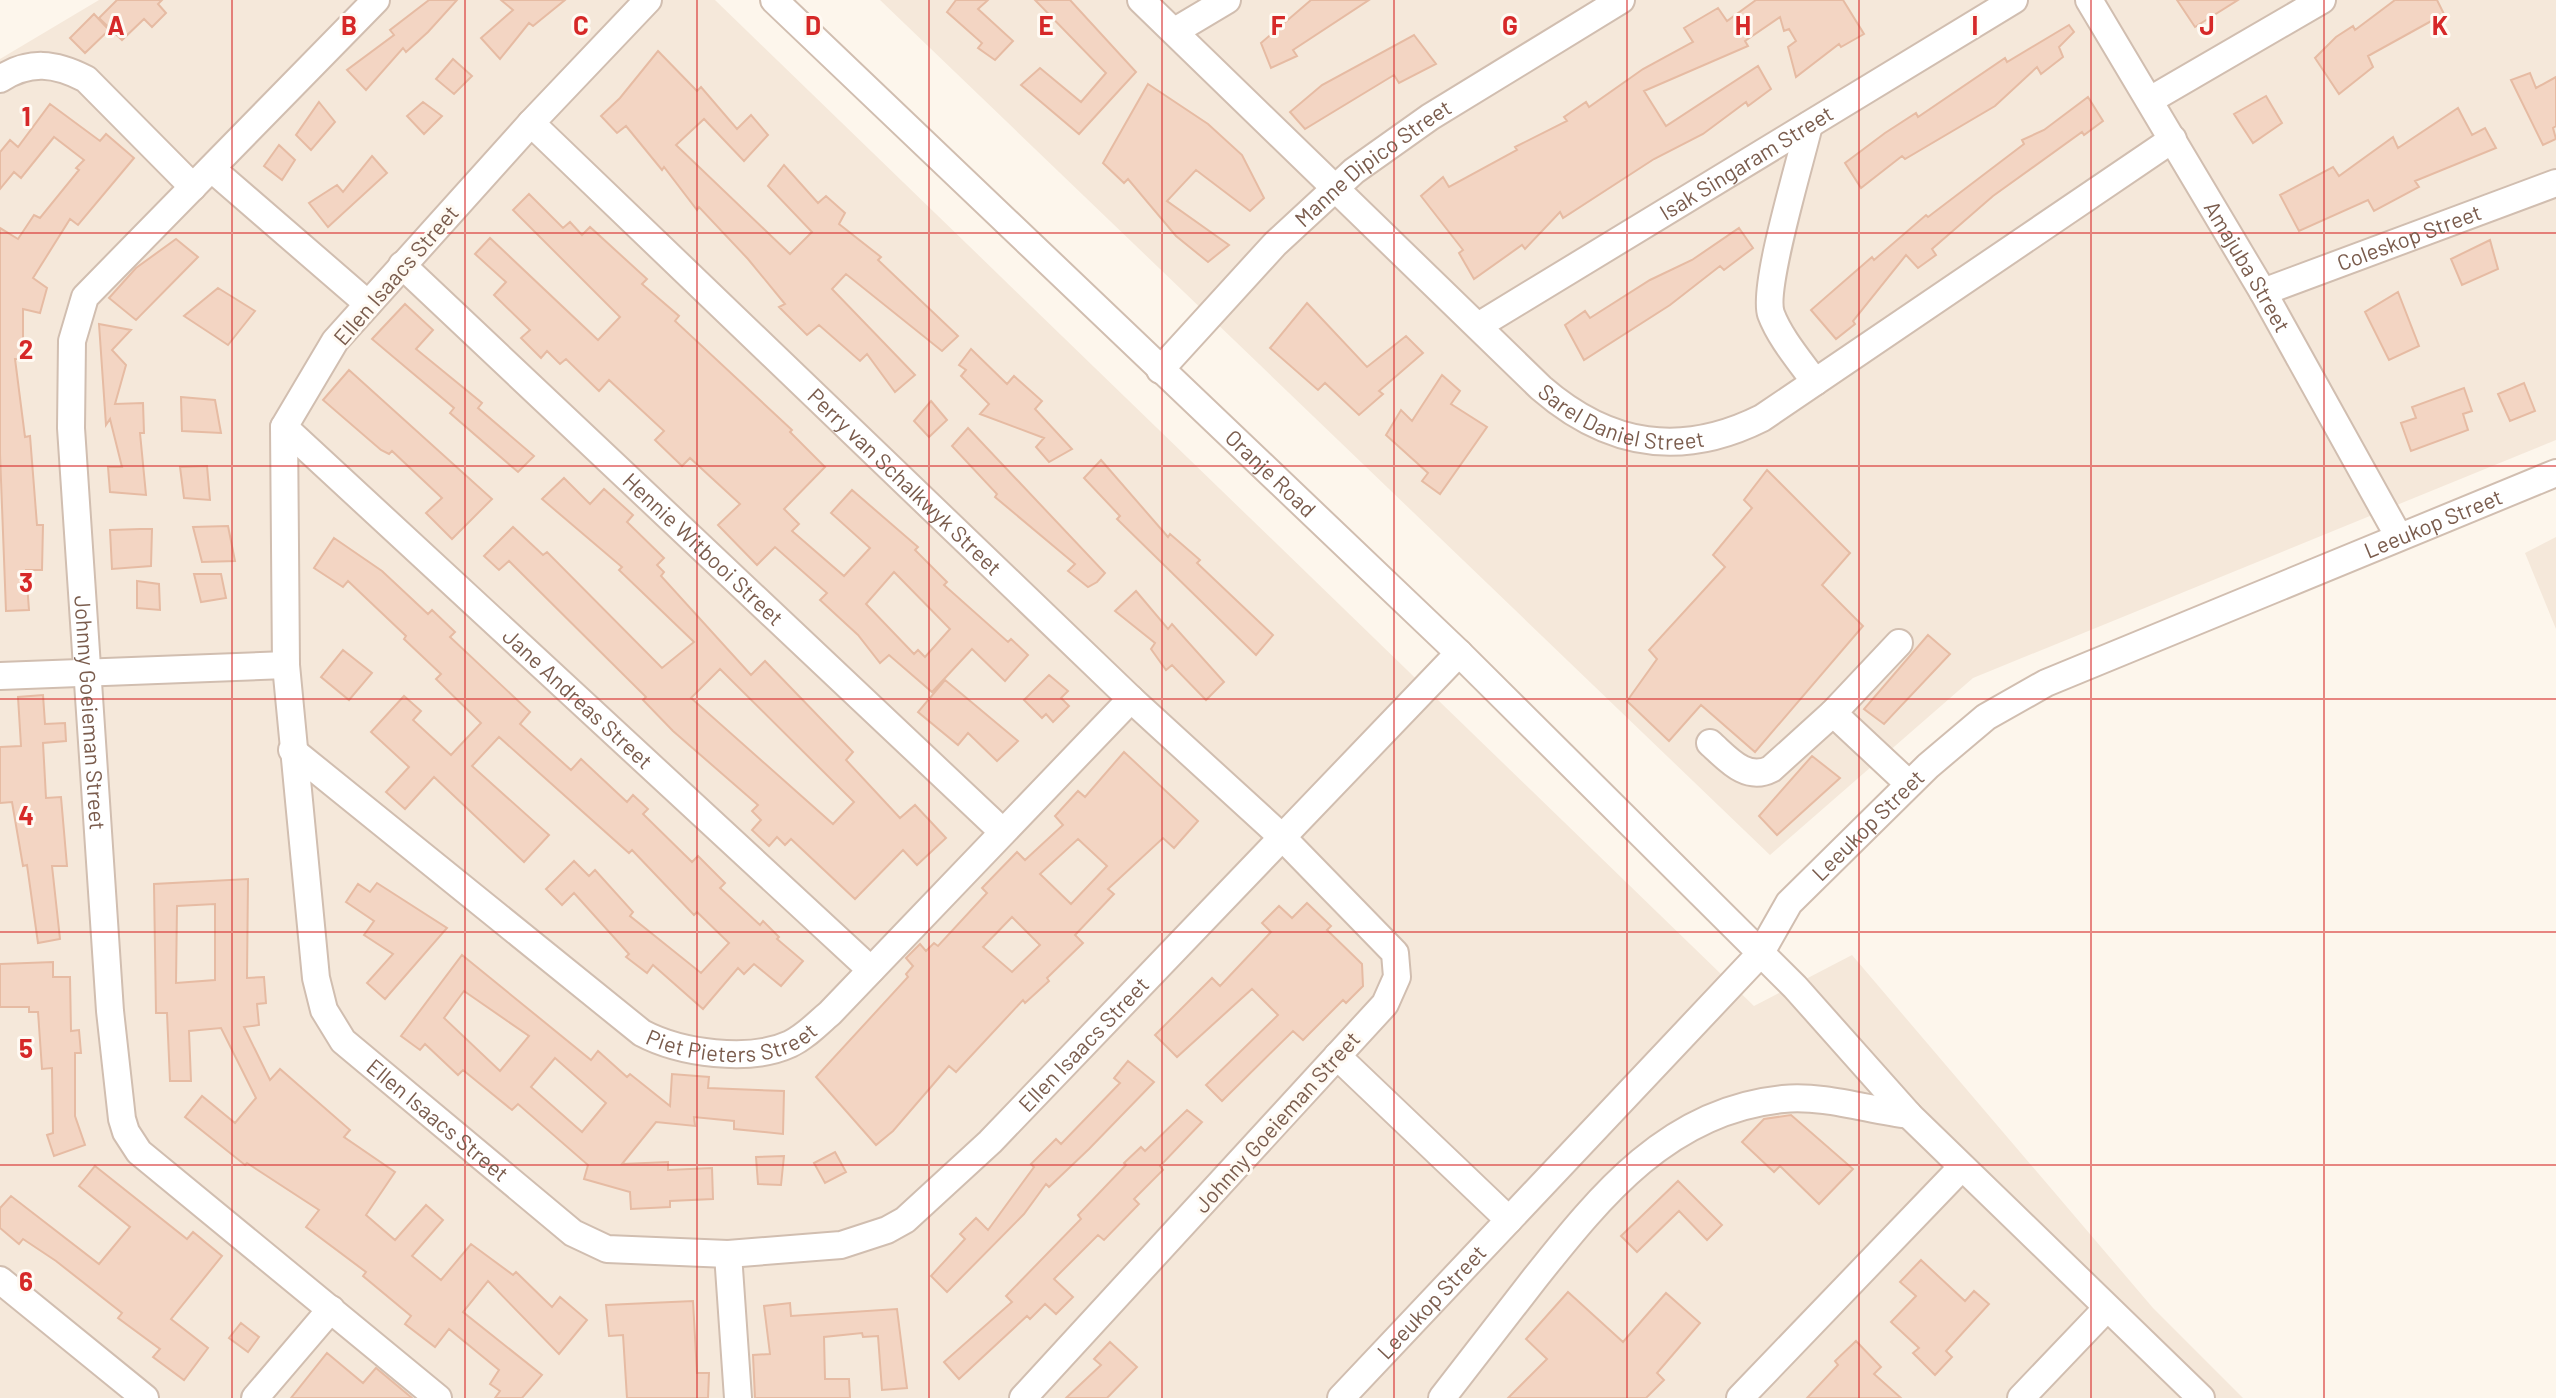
<svg xmlns="http://www.w3.org/2000/svg" width="2556" height="1398" viewBox="0 0 2556 1398" font-family="Barlow,sans-serif">
	<style>
		.residential { fill: #f5e8da }
		.building { fill: #f3d5c3; stroke: #e6bba3; stroke-width: 2; fill-rule: evenodd }
		.lines { fill: none; stroke-linecap: round; stroke-linejoin: round }
		.minor-casing { stroke: #d1beb0; stroke-width: 30 }
		.minor { stroke: #fff; stroke-width: 26 }
		.grid { fill: none; stroke: #d62828; stroke-width: 2; stroke-opacity: 0.55 }
		.labels { text-anchor: middle; stroke-width: 6; stroke-linejoin: round; paint-order: stroke }
		.street-label { font-size: 22px; fill: #7a5c4d; stroke: #fffaf3 }
		.grid-label { font-size: 26px; text-anchor: middle; font-weight: bold; fill: #d62828; stroke: #fffaf3; stroke-width: 6; stroke-linejoin: round; paint-order: stroke }
	</style>
	<rect width="100%" height="100%" fill="#fdf6ec"/>
	<!-- residential -->
	<path class="residential" d="M99 0H715L1754 1006 1852 955 2153 1308 2243 1398H0V59Z
		M880 0H2556V440L1973 678 1770 855Z
		M2556 537V629L2525 553Z"/>
	<!-- building -->
	<path class="building" d="M117 0H162L158 4 166 13 152 27 144 19 122 40 99 18Z
		M429 0H457L428 32 406 52 403 48 366 90 347 70 394 35 390 30Z
		M501 0H565L533 26 529 23 500 59 481 38 513 10Z
		M956 0H988L978 9 1013 41 995 60 978 48 982 43 947 12Z
		M1035 0H1070L1136 72 1079 134 1021 85 1040 68 1081 102 1106 73Z
		M1311 0H1369L1293 50 1297 56 1271 68 1261 43Z
		M1756 0H1843L1864 34 1841 47 1839 44 1796 77 1788 47 1796 41 1789 29 1784 31 1780 17 1745 41 1748 46 1644 91 1666 126 1758 66 1771 89 1748 106 1746 102 1703 134 1654 159 1563 218 1560 212 1525 249 1522 245 1474 279 1459 253 1463 250 1421 196 1443 177 1449 187 1517 150 1515 147 1567 121 1564 117 1586 102 1589 107 1643 69 1693 42 1684 28 1718 8 1727 21Z
		M2177 0H2238L2195 27Z
		M2395 0H2437L2444 14 2368 56 2373 67 2339 94 2315 58 2336 37 2353 26 2355 30Z
		M94 14 109 30 85 53 70 38Z
		M2069 25 2074 32 2059 47 2063 57 2041 74 2037 67 1995 106 1905 159 1902 156 1861 188 1845 163 1885 133 1916 113 1918 117 2005 58 2007 62Z
		M1414 35 1436 64 1399 83 1394 75 1305 129 1290 112 1322 85Z
		M658 51 697 91 701 87 737 129 751 115 768 135 744 161 704 119 676 145 790 254 812 232 768 186 784 165 818 203 826 196 845 213 839 224 881 257 878 260 958 336 942 351 846 274 832 289 915 375 895 392 867 354 860 361 819 325 807 335 779 307 785 304 748 259 699 207 697 210 664 167 662 170 626 126 617 133 601 116 620 98Z
		M453 59 472 76 454 94 436 79Z
		M2530 73 2536 88 2556 77V126L2553 128 2556 139 2543 145 2511 80Z
		M1148 84 1208 124 1242 155 1264 198 1250 211 1196 170 1167 201 1229 245 1208 262 1176 236 1128 179 1124 183 1103 163Z
		M2266 96 2282 123 2253 143 2234 114Z
		M2088 97 2103 121 2084 135 2082 132 1993 196 1932 249 1936 255 1918 268 1906 255 1853 321 1855 324 1836 339 1811 310 1872 257 1874 260 1926 215 1928 217 2024 144 2022 140 2044 130Z
		M319 102 335 122 311 150 296 135Z
		M423 102 442 116 424 134 407 116Z
		M50 104 100 141 106 134 134 158 78 225 70 219 33 278 47 288 40 313 23 309V359H15L25 437 30 436 37 525H43L42 570H26L29 610 6 611 0 454V228L18 239 34 215 40 218 79 170 76 168 84 160 54 137 21 178 14 172 0 189V152L10 140 18 147Z
		M2458 108 2472 135 2485 128 2496 148 2415 181 2419 187 2374 211 2368 200 2299 231 2280 195 2333 167 2339 176 2393 137 2398 148Z
		M279 145 295 160 282 180 264 166Z
		M372 156 387 173 328 227 309 203 337 185 343 192Z
		M529 194 563 228 570 222 582 235 590 227 647 279 642 284 679 316 675 321 792 430 790 432 825 467 784 509 799 524 792 531 844 576 870 548 831 513 852 490 918 547 915 550 947 582 944 585 1008 642 1011 639 1028 655 1005 681 972 649 932 692 889 655 880 663 858 635 820 600 827 593 775 547 757 565 718 525 740 504 690 458 682 466 655 440 664 431 609 380 599 391 566 359 560 364 547 351 541 358 521 338 530 330 494 295 506 282 475 254 490 238 598 340 620 317 513 210ZM894 572 950 629 925 657 918 650 914 654 866 604Z
		M1739 228 1753 248 1724 270 1720 266 1670 305 1584 360 1565 325 1585 311 1590 318 1650 280 1692 260Z
		M176 239 198 257 136 320 109 298 136 268Z
		M2490 240 2498 269 2462 285 2451 259Z
		M218 288 255 311 228 345 184 316Z
		M2398 292 2419 346 2389 360 2365 312Z
		M1307 303 1367 367 1406 336 1423 353 1379 391 1383 394 1359 415 1325 383 1318 390 1270 348Z
		M405 304 433 330 416 349 482 403 478 408 534 456 518 472 450 413 454 408 372 339Z
		M99 324 131 330 112 350 126 365 115 404 143 403 144 433H140L146 495 110 492 108 467H122L110 419 106 425Z
		M971 349 1007 384 1014 376 1042 401 1035 409 1072 449 1049 462 1036 447 1044 438 980 414 989 404 961 376 966 370 959 365Z
		M349 370 492 499 452 539 426 513 442 498 392 451 389 454 381 450 323 400Z
		M1442 375 1460 391 1451 404 1487 427 1440 494 1422 481 1428 473 1386 435 1401 410 1412 421Z
		M2524 383 2535 411 2510 421 2498 394Z
		M2464 388 2472 411 2463 414 2468 430 2411 451 2401 423 2416 418 2412 407Z
		M181 397 215 400 221 433 182 431Z
		M931 401 947 420 929 437 914 421Z
		M968 428 1105 573 1097 582 1088 587 1068 571 1075 564 995 497 997 494 952 446Z
		M1101 460 1168 537 1170 534 1200 560 1197 563 1273 635 1256 655 1117 519 1120 516 1084 478Z
		M207 466 210 500 184 498 180 467Z
		M1767 470 1850 553 1822 585 1863 626 1755 752 1701 705 1669 741 1627 701 1657 659 1649 650 1725 567 1713 555 1752 508 1744 500Z
		M564 478 590 504 604 489 633 515 627 522 664 558 657 565 664 572 661 576 751 675 765 661 853 752 846 760 900 818 915 805 946 838 917 865 903 850 855 899 791 839 785 845 777 837 769 846 752 830 761 820 752 811 758 805 673 731 643 700 646 697 509 561 499 570 484 556 513 527 543 555 547 552 662 668 694 642 619 570 622 567 542 499ZM720 669 854 802 833 824 691 698Z
		M228 526 235 561 202 562 193 527Z
		M140 529H152L151 566 112 569 110 530Z
		M334 538 382 571 428 614 432 610 455 632 450 637 530 712 520 724 571 770 581 759 627 802 633 795 648 809 643 814 692 862 698 856 725 883 720 888 760 925 763 921 779 937 777 939 803 961 781 986 754 964 744 974 738 968 703 1009 653 965 647 973 626 957 629 954 574 893 562 905 546 889 574 861 589 876 595 870 633 912 630 916 701 973 729 943 697 912 694 915 632 850 629 853 499 737 472 766 549 835 524 862 434 777 405 809 386 792 409 767 371 732 404 696 421 711 413 720 451 755 481 723 436 679 441 674 404 639 406 636 348 581 343 587 314 568Z
		M194 574H221L226 598 201 602Z
		M137 581 159 584 160 610 137 608Z
		M1136 591 1168 629 1172 624 1224 682 1206 700 1172 665 1166 670 1151 649 1155 643 1115 611Z
		M1928 635 1950 654 1884 724 1864 709Z
		M343 650 372 673 349 700 321 677Z
		M1049 675 1068 691 1061 698 1069 706 1053 722 1046 714 1042 718 1024 700Z
		M945 680 1018 741 997 761 968 733 958 745 918 712Z
		M43 695 45 724 65 723 66 741 43 743 46 798 61 797 67 866H52L60 939 38 943 27 865 23 866 12 802 0 803V747L21 746 18 697Z
		M1124 752 1198 821 1174 848 1163 838 1108 889 1114 894 1075 935 1083 943 1047 978 1049 981 1025 1003 1023 1000 956 1072 949 1066 893 1131 876 1145 816 1077 908 977 906 974 913 966 906 958 920 944 926 951 934 943 938 946 987 893 982 888 1017 852 1025 860 1063 825 1055 816 1078 791 1085 797ZM1078 839 1107 866 1071 904 1040 874ZM1012 917 1040 945 1012 972 983 947Z
		M1812 756 1840 778 1777 835 1759 816Z
		M248 879 247 978 264 977 266 1003 257 1004 259 1025 244 1027 270 1080 280 1069 350 1130 344 1137 395 1172 366 1215 395 1240 426 1205 443 1220 412 1256 441 1280 471 1244 513 1275 516 1272 552 1307 560 1297 587 1320 559 1354 488 1281 463 1312 542 1375 522 1398H495L500 1391 490 1384 499 1370 449 1329 435 1347 405 1324 411 1316 363 1276 366 1272 306 1227 319 1210 247 1163 245 1165 185 1117 202 1096 235 1123 256 1098 221 1028 189 1031 191 1081H170L167 1013H156L154 884ZM215 904V980L176 983 177 906Z
		M377 883 447 928 385 999 367 983 393 954 364 935 374 921 346 902 358 884 370 892Z
		M1307 903 1331 926 1327 930 1362 964 1363 986 1346 1003 1343 1000 1303 1040 1293 1031 1222 1101 1206 1085 1278 1015 1252 989 1177 1057 1155 1035 1212 978 1220 986 1271 932 1262 923 1279 906 1292 918Z
		M462 955 591 1060 598 1051 627 1077 630 1074 670 1106 672 1074 709 1077 708 1088 784 1091 783 1134 734 1129V1121L694 1117 695 1126 656 1122 622 1164 668 1162V1170L712 1168 713 1199 670 1201V1207L631 1209 630 1192 584 1179 588 1165 518 1104 512 1110 463 1070 458 1075 425 1044 420 1050 401 1036ZM464 991 529 1036 500 1071 444 1018ZM555 1058 606 1103 582 1132 531 1087Z
		M53 962V977H70L71 1031 79 1030 81 1053H75V1116L85 1145 54 1156 47 1135 53 1133 52 1068 42 1069 38 1012H29V1007H0V964Z
		M1128 1061 1154 1082 1089 1149 1049 1187 1046 1184 1024 1214 947 1292 931 1276 965 1239 960 1234 976 1218 988 1230 1034 1167 1031 1164 1056 1139 1061 1144 1120 1083 1114 1078Z
		M1187 1110 1202 1122 1160 1166 1163 1170 1134 1199 1139 1204 1104 1240 1098 1235 1054 1279 1073 1297 1056 1314 1045 1304 1030 1319 1027 1316 959 1379 944 1362 1012 1302 1006 1296 1081 1219 1078 1215 1126 1165 1124 1163 1141 1147 1145 1151Z
		M1791 1115 1853 1169 1819 1204 1780 1166 1774 1172 1742 1142 1764 1119Z
		M835 1152 846 1172 825 1183 814 1163Z
		M784 1156 781 1185 758 1184 756 1157Z
		M95 1166 187 1239 193 1232 222 1256 171 1319 208 1348 184 1380 153 1357 160 1349 118 1318 122 1313 56 1261 23 1239 19 1244 0 1228V1208L11 1196 99 1264 130 1227 79 1186Z
		M1678 1181 1722 1225 1707 1240 1679 1211 1637 1252 1621 1236Z
		M1921 1260 1965 1301 1974 1291 1989 1304 1946 1351 1952 1357 1935 1375 1913 1353 1919 1348 1891 1322 1916 1296 1900 1282Z
		M1568 1292 1623 1342 1666 1293 1700 1323 1657 1373 1664 1380 1646 1398H1508L1547 1359 1526 1339Z
		M693 1301 697 1373H709L708 1398H627L623 1335 609 1336 606 1305Z
		M790 1303 791 1316 897 1309 907 1388 882 1390 878 1336 863 1337 862 1333 824 1337 825 1379H849L850 1398H755L753 1355 770 1354 764 1306Z
		M241 1323 259 1337 248 1352 229 1338Z
		M1856 1341 1881 1367 1874 1374 1901 1398H1807L1838 1365 1835 1361Z
		M1110 1342 1137 1367 1107 1398H1066L1101 1365 1094 1359Z
		M327 1353 363 1383 376 1368 412 1398H291Z"/>
	<g class="lines">
		<defs>
			<g id="minor">
				<path id="s1" d="M376 0 85 297 72 341 71 428 110 1011 122 1119 126 1132 139 1152 438 1398"/>
				<path id="s2" d="M648 0 531 123 335 341 284 427 286 665 316 978 324 1010 343 1041 573 1233 607 1249 728 1254 841 1245 887 1230 905 1220 990 1142 1459 653"/>
				<path id="s3" d="M774 0 1459 653 1795 987 1909 1115 2201 1398"/>
				<path id="s4" d="M1141 0 1541 388C1609 447 1682 458 1762 418L2173 139"/>
				<path id="s5" d="M2089 0 2263 292 2399 537"/>
				<path d="M1175 31 1227 0"/>
				<path d="M0 79C30 60 55 63 86 79L193 187"/>
				<path d="M2150 100 2322 0"/>
				<path id="s6" d="M531 123 1131 699 1283 838 1395 953 1397 977 1385 1004 1023 1398"/>
				<path d="M1809 125C1801 160 1762 287 1771 314 1780 338 1800 361 1815 382"/>
				<path d="M212 169 368 304"/>
				<path id="s7" d="M402 265 1003 832"/>
				<path id="s8" d="M2263 292 2556 183"/>
				<path id="s9" d="M1478 326 2014 0"/>
				<path id="s10" d="M1160 370 1275 244 1354 171 1430 117 1621 0"/>
				<path id="s11" d="M284 427 871 970"/>
				<path d="M0 676 286 665"/>
				<path d="M1833 713 1899 643"/>
				<path d="M1710 743C1727 758 1746 782 1771 769L1833 713 1909 784"/>
				<path id="s12" d="M292 750 642 1033C680 1053 749 1063 790 1044 805 1037 817 1024 830 1013L1131 699"/>
				<path d="M1337 1056 1509 1220"/>
				<path d="M728 1254 738 1398"/>
				<path d="M0 1280 145 1398"/>
				<path d="M255 1398 331 1309"/>
				<path id="s13" d="M1341 1398 1760 954 1789 903 1928 766 1986 717 2046 683 2556 473"/>
				<path d="M1442 1398C1473 1358 1504 1318 1535 1278 1601 1195 1669 1110 1783 1099 1824 1095 1868 1110 1909 1115"/>
				<path d="M1740 1398 1962 1167"/>
				<path d="M2021 1398 2106 1309"/>
			</g>
		</defs>
		<!-- minor casing -->
		<use href="#minor" class="minor-casing"/>
		<!-- minor -->
		<use href="#minor" class="minor"/>
	</g>
	<!-- grid -->
	<path class="grid" d="M232 0V1398M465 0V1398M697 0V1398M929 0V1398M1162 0V1398M1394 0V1398M1627 0V1398M1859 0V1398M2091 0V1398M2324 0V1398M0 233H2556M0 466H2556M0 699H2556M0 932H2556M0 1165H2556"/>
	<g class="labels">
		<!-- street labels -->
		<g class="street-label">
			<text dy="8" stroke="none"><textPath href="#s9" startOffset="314">Isak Singaram Street</textPath></text>
			<text dy="8" stroke="none"><textPath href="#s10" startOffset="298">Manne Dipico Street</textPath></text>
			<text dy="8" stroke="none"><textPath href="#s8" startOffset="156">Coleskop Street</textPath></text>
			<text dy="8" stroke="none"><textPath href="#s5" startOffset="310">Amajuba Street</textPath></text>
			<text transform="translate(396 275) rotate(-49)" y="8">Ellen Isaacs Street</text>
			<text dy="8" stroke="none"><textPath href="#s4" startOffset="646">Sarel Daniel Street</textPath></text>
			<text dy="8" stroke="none"><textPath href="#s3" startOffset="686">Oranje Road</textPath></text>
			<text dy="8" stroke="none"><textPath href="#s6" startOffset="518">Perry van Schalkwyk Street</textPath></text>
			<text dy="8" stroke="none"><textPath href="#s13" startOffset="1428">Leeukop Street</textPath></text>
			<text dy="8" stroke="none"><textPath href="#s7" startOffset="414">Hennie Witbooi Street</textPath></text>
			<text dy="8" stroke="none"><textPath href="#s11" startOffset="400">Jane Andreas Street</textPath></text>
			<text dy="8" stroke="none"><textPath href="#s1" startOffset="834">Johnny Goeieman Street</textPath></text>
			<text dy="8" stroke="none"><textPath href="#s13" startOffset="780">Leeukop Street</textPath></text>
			<text dy="8" stroke="none"><textPath href="#s12" startOffset="544">Piet Pieters Street</textPath></text>
			<text dy="8" stroke="none"><textPath href="#s2" startOffset="2076">Ellen Isaacs Street</textPath></text>
			<text dy="8" stroke="none"><textPath href="#s2" startOffset="1308">Ellen Isaacs Street</textPath></text>
			<text transform="translate(1277 1122) rotate(-48)" y="8">Johnny Goeieman Street</text>
			<text dy="8" stroke="none"><textPath href="#s13" startOffset="132">Leeukop Street</textPath></text>
		</g>
	</g>
	<g class="grid-label">
		<text x="116" y="35">A</text>
		<text x="349" y="35">B</text>
		<text x="581" y="35">C</text>
		<text x="813" y="35">D</text>
		<text x="1046" y="35">E</text>
		<text x="1278" y="35">F</text>
		<text x="1510" y="35">G</text>
		<text x="1743" y="35">H</text>
		<text x="1975" y="35">I</text>
		<text x="2207" y="35">J</text>
		<text x="2440" y="35">K</text>
		<text x="26" y="126">1</text>
		<text x="26" y="359">2</text>
		<text x="26" y="592">3</text>
		<text x="26" y="825">4</text>
		<text x="26" y="1058">5</text>
		<text x="26" y="1291">6</text>
	</g>
</svg>
